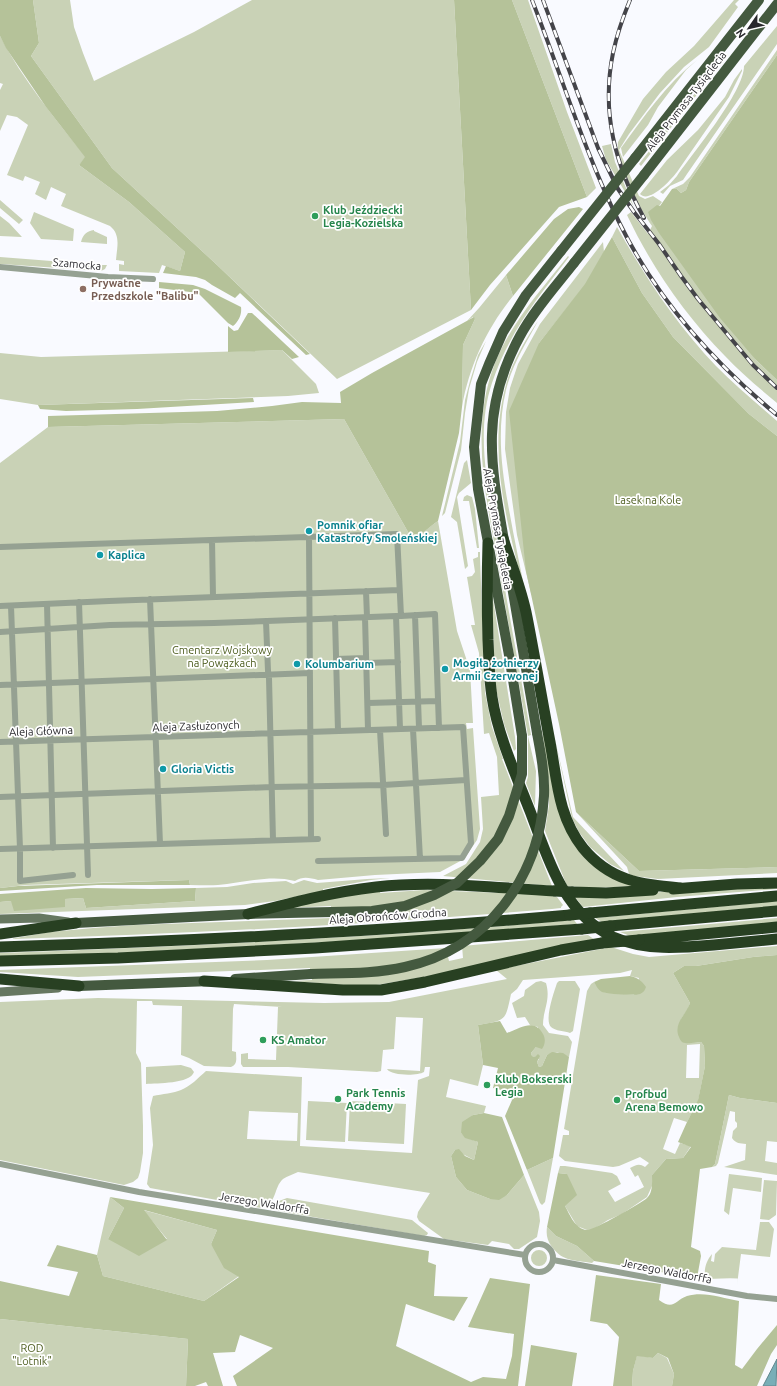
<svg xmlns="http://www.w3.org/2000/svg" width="777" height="1386" viewBox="0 0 777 1386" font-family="Ubuntu,sans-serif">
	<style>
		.green { fill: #c9d2b6; fill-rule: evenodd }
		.forest { fill: #b5c299 }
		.water { fill: #78aeb7; stroke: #60868d }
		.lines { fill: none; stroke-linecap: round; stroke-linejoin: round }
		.street { stroke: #95a192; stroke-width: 6 }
		.secondary { stroke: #667761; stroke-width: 9 }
		.primary { stroke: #44593f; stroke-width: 10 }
		.highway { stroke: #284022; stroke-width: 11 }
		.rail-casing { stroke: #444449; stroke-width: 4 }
		.rail { stroke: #fff; stroke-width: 2.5; stroke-dasharray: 8; stroke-linecap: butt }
		.primary-bridge { stroke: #44593f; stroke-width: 10 }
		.highway-bridge { stroke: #284022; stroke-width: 11 }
		.leisure-dot { fill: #2e9e5b; stroke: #fff; stroke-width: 1.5 }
		.education-dot { fill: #8d6e63; stroke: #fff; stroke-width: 1.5 }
		.culture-dot { fill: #0f9aa8; stroke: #fff; stroke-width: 1.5 }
		.labels { text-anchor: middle; stroke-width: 3.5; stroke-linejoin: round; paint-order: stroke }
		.street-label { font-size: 11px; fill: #28282c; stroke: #fff }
		.leisure-label { font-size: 11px; font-weight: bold; fill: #27864d; stroke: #fff; text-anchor: start }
		.education-label { font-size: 11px; font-weight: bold; fill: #785e54; stroke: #fff; text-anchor: start }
		.park-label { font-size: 11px; fill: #4e5e20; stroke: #fff }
		.culture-label { font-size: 11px; font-weight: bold; fill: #0d838f; stroke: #fff; text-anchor: start }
	</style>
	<rect width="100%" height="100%" fill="#f9faff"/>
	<!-- green -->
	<path class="green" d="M33 0H70L74 27 83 53 94 81 194 32 252 0H454L471 310 337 379 216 264 112 168 31 56 39 43Z
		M512 0H528L567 112 596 188 587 197Z
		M734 0H739L735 4 738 7 709 47 684 67 660 93 629 134 619 150 639 196 645 199 653 196 662 202 659 206 756 360 777 380V403C759 388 741 373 725 356 685 315 651 266 627 215L631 212 648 234 652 226C639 207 615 164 618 142L643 99 666 72 694 46Z
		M777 26V44L687 174 683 180 670 186 663 194 660 192 669 185 677 176C693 153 744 92 744 66Z
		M0 36C23 80 55 119 86 157L79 165 129 202 185 252 180 271 162 265 159 273 119 271V264L124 265V261L116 260C117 247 121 235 110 226L61 206 66 194 51 187 46 200 35 194 40 182 25 176 23 181 7 175 28 125 17 117 7 115 0 131V90L3 84 0 83Z
		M777 50V55L689 182 686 190 681 193 677 189H672L683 184 690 177Z
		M726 54 728 55 641 166 639 164Z
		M697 60 686 70 658 107 648 125 623 157 621 148C644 117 666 84 697 60Z
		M742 69V71L729 97 677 172C671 180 649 204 640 194L667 160 698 130 725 97 734 80Z
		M611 144 615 162 634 207 606 160 602 146Z
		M0 200 23 220 19 224 0 208Z
		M34 212 74 229 73 241 41 239 30 223Z
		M0 216 9 223 22 237 0 236Z
		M617 227C645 277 676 324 716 366 735 385 756 403 777 421V436L749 414 673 337 642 293 612 237Z
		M94 230V231L107 237V244L81 242C83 234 87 231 94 230Z
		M603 242 604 252 586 284 539 343 531 593 517 535 505 449 506 412 510 388 518 364 540 324Z
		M568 256 569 257C537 299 509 332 492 383 474 436 490 494 498 547 508 610 520 672 531 735L528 736 536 771 535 806 526 783 528 777V736C519 682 509 628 500 575 488 505 468 432 495 363 511 323 541 290 568 256Z
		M0 257 103 265H107L105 269 101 271 1 264H0Z
		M506 275 513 296C487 328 469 366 462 407L463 345 475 319 473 317 467 321 479 308Z
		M538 321C526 343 512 365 506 390 497 428 501 466 508 504 514 538 521 572 528 605 509 530 483 448 510 372 517 354 527 337 538 321Z
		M486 341 477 362 469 389 465 413 461 450 445 513 442 516 460 442 465 400 470 381 478 355Z
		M282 350 316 384 319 393 288 396 38 405 0 399V353L41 357Z
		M344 419 412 539C421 535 429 527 438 521L457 631 470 670 473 723H466L467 729 473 728 480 829 477 840 464 859 440 872 375 875 318 880C310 878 303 876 295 881 273 875 250 881 227 884 215 886 202 885 190 885L189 880 25 885 0 888V463L48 427Z
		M467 460 471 483 459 493 457 497 468 566 465 569 457 522 451 517 464 463Z
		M467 495 472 497 475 509 479 548H477L469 501H463L464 497Z
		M478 552H480V557L485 693 492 727 503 759H502L552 886 443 876 466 864 480 842 483 829 481 797 499 795 497 757 489 733 484 734 479 653 471 625H475L467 577 472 576 475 572 473 559 478 557Z
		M492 593 515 737 516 749 514 751 504 724 495 685Z
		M542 730 577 847 634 886 594 888 567 886 545 831 549 805V783Z
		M553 731 573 817 624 871 610 864 590 847 579 832 572 818Z
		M576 812 639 871 777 867V873L658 879 634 876 629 874 627 867Z
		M390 878 371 880 323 889V891L275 901 245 905 0 914V902L11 901 64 907 65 899 83 898 86 908 195 901 196 888 227 887 253 883 286 881 293 884 304 880 317 883 367 879Z
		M777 886V889L677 897 583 907 575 897C642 894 710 888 777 886Z
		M424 890 554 895V897H557L563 905 561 907V908L552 909C372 924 191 934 10 939L50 932 93 928 135 925 332 918 331 906 286 908 329 898 380 891V893Z
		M777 901V906L602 922 595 918Z
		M777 918V923L630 936 620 932Z
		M574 920 577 924 385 939 119 953 0 957V953C191 946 383 937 574 920Z
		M588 935 595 940 441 974 376 985 356 986 293 981 312 980 310 968 78 977 0 972V970L267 960 446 948 449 961 463 958 462 946Z
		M777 946V955L753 957 696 966H684L673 973 690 1003 688 1009 681 1019 685 1043 701 1042 704 1046 705 1066 698 1101 687 1122 674 1118 663 1149 675 1154 680 1143 691 1146 683 1158 666 1159 652 1175V1186L647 1197 622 1214 608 1220 592 1230H587L577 1226 565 1206 567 1174 558 1173 560 1166H565L612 1173 617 1176 621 1184 608 1191 615 1202 644 1187 638 1175 635 1177 630 1168C636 1165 639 1163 645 1167L649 1163 640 1157 619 1166 613 1167 565 1161 559 1156 563 1135H569V1131L564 1129 587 991 591 984 594 982 598 987 603 992 634 995 639 978 630 976 632 970 620 973 523 980 517 989 511 994C505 1022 506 1020 478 1025L483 1065 478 1086 450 1079 446 1097 486 1106 484 1113 473 1115 461 1133 465 1137 478 1142 474 1160 455 1150 451 1156 456 1177 467 1190 490 1199 507 1195 524 1175 539 1212 540 1221 537 1237 519 1249H514L509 1244 492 1241 488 1245 444 1239 419 1221 417 1217 418 1212 430 1193 298 1172C294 1174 287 1176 283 1179 273 1188 278 1203 261 1208L150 1188 147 1184 153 1145 150 1108 153 1096C162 1094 174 1093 181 1090 191 1086 198 1078 206 1071L302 1077 300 1146 412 1153 418 1080 429 1076 430 1067H425L424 1072C418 1076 391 1076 387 1069L420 1071 423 1018 396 1017 394 1049 383 1050 381 1071 377 1072 288 1067H243L241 1064V1054L248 1053V1059L276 1060 278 1007H282L234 1004 233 1009 232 1051 236 1052C236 1058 238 1064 231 1067L204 1066 189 1058 181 1055 182 1006 153 1005 152 1001H137L136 1053 141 1063 143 1126V1153L140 1172 138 1178 133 1182 124 1185 0 1160V1002L98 998 324 1003 389 1002 507 979 496 970 611 947 633 954 649 957ZM700 1044 699 1078H686L687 1045ZM249 1111 298 1113 297 1141 247 1139Z
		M541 981 546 983C551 1000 543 1010 543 1025L549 1033 568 1036 572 1042 569 1057 557 1052 547 1055 542 1066 539 1067 537 1062 539 1059 532 1056 531 1053 536 1047 538 1027 530 1025 525 1017 517 1018 512 1003 524 996 525 990 536 982Z
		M559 981H575L580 989 573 1031 570 1033C565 1031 555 1031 551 1027 544 1020 554 992 557 983Z
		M181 1065 191 1068 194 1072C190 1084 157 1083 146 1084V1067Z
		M729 1095 740 1098 777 1103V1142L767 1141 765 1161 777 1163V1175L724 1167 745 1160 746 1144C740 1143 736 1144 732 1138L733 1131 737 1127V1123L735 1121V1112L730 1111 718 1163 716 1166 712 1167 715 1164Z
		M308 1101 347 1103 345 1142 306 1140Z
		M350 1101 406 1104 404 1144 348 1141Z
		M553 1158 545 1202 542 1205 540 1203 527 1170Z
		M729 1174 762 1178 761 1192 733 1188 729 1215 724 1211Z
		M764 1180 777 1181 776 1215 769 1220 760 1219Z
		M110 1197 124 1208 108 1239H167L143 1210 217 1230 211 1244 239 1276 204 1301 103 1276 97 1255Z
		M287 1198 412 1220 428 1233 427 1235 424 1236 278 1211 276 1206 279 1201Z
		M760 1222H769L774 1229 770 1257 741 1254 737 1285 738 1278 706 1279C703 1271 706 1261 712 1254L711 1261 714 1262 715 1254 722 1247 756 1250Z
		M547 1227 556 1236 577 1246 594 1261 592 1263C575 1260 563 1262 552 1247 547 1240 546 1235 547 1227Z
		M531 1258a8 8 0 1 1 16 0a8 8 0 1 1-16 0Z
		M0 1319 188 1339 186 1386H0Z
		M658 1353 667 1358 674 1374 672 1386H632L633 1371 637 1355 653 1358Z"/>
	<!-- forest -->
	<path class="forest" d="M0 0H33L39 43 31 56 112 168 216 264 310 354 306 355 240 293 235 298 212 285 205 280 196 277 163 273 166 266 180 271 185 252 129 202 79 165 85 157 46 107 6 48 0 36Z
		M454 0H512L587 197 559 207 490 285 471 310Z
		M777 55V380L756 360 720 318 659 233 651 220 648 212 657 205 660 206 672 189H677L681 193 686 190 689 182Z
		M579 207 583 209 513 296 506 275 554 219 568 209Z
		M612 237 642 293 673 337 749 414 777 436V867L639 871 576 812 559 724 526 571 509 411 539 343 585 284Z
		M159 282 193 285 205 289 241 307C242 314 239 321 233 326L228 323 198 293 159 288Z
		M248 313H252L299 357 292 359 282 350 228 352V326L234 331 238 330Z
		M474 317 475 319 463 345 462 407 459 433 438 521C429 527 422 535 412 539L344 419 48 427V416L217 411 272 406 302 402 341 403 340 392 372 373Z
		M253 398 254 402 137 409 66 411 40 409 38 405Z
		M189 880 190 885H97L0 891V888L18 886Z
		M86 888 152 889 196 888 195 901 86 908 83 898 65 899V907L14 911 11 901 0 902V894Z
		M777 955V1103L740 1098 729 1095 715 1164 712 1167 700 1169 691 1247 700 1251 701 1256 697 1278 594 1261 577 1246 556 1236 547 1227 558 1173 567 1174 577 1195 565 1206C570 1215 575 1229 587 1230 592 1231 642 1203 647 1198 653 1192 652 1183 652 1175L666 1159 683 1158 691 1147 678 1142 687 1122 698 1100 705 1066 704 1046 701 1042C696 1042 690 1044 685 1043 682 1043 680 1040 679 1037 673 1023 686 1015 690 1003L673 973 684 966H696L753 957Z
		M630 976C638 978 641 980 646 987 645 990 644 992 640 994 635 996 607 994 602 992 598 990 596 985 594 982L601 979Z
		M500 1021 507 1033C521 1028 534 1018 543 1034 546 1039 545 1045 542 1049L536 1047 531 1053 532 1056 535 1057 538 1054 540 1056 537 1062 539 1067 542 1066 547 1055 552 1052 563 1053 569 1057 553 1158 527 1170 505 1116 512 1100 506 1091 493 1088 498 1068 483 1065 478 1025Z
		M484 1113 502 1117 524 1175 507 1195 499 1200 490 1199 467 1190 456 1177 451 1156 455 1150 459 1149 465 1156 474 1160 478 1142 465 1138 461 1133 462 1122 473 1115Z
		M110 1197 429 1251 428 1262 436 1265 434 1296 468 1297 454 1321 406 1304 396 1346 471 1382 483 1377 506 1379 512 1356 514 1334 468 1327 490 1278 530 1284 518 1386H237L233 1376 273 1348 240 1335 235 1352 213 1353 223 1386H208L206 1382 195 1386H186L188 1339 0 1319V1281L69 1296 78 1272 47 1266 57 1245 97 1255 103 1276 204 1301 239 1277 224 1268 211 1244 217 1230 144 1210 167 1240 139 1256 108 1239 124 1208Z
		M596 1275 661 1284 659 1300C674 1311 675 1300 687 1296 704 1291 722 1298 739 1301L735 1365 742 1369 757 1349 777 1325V1345L771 1354 757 1386H672L674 1374 668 1358 658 1353 653 1358 637 1356 633 1371 632 1386H613L619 1337 607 1324 590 1321Z
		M531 1345 577 1353 572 1386H525Z"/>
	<!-- water -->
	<path class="water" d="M777 1359 776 1386H763Z"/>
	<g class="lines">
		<!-- street -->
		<path class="street" d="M0 267 108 277 153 279
			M309 537 311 839
			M212 540 213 597
			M0 547 397 534 401 616H396L400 729
			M366 591 367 617
			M150 599 160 844
			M79 602 88 875
			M47 604 53 848
			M0 606 109 601 399 590
			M11 606 20 849V881L73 875
			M415 615 419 728
			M401 616 435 614 439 728
			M365 617 368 730
			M335 618 338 731
			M266 621 268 671 269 678 273 840
			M0 632 110 625 214 623 396 616
			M336 659 366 658
			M366 663 398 662
			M0 685 310 673
			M368 703 438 701
			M413 729 420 859
			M380 730 386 834
			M0 742 463 727 471 843 462 858 318 861
			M0 797 272 787 383 785 466 780
			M0 849 318 839
			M0 1164 139 1192 525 1255
			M525 1258a14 14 0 1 1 28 0a14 14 0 1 1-28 0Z
			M553 1260 747 1296 777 1299"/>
		<!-- secondary -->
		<path class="secondary" d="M0 919 39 918 68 922
			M0 992 58 988"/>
		<!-- primary -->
		<path class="primary" d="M635 158 759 0
			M644 175 777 4
			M505 546C491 466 479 411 520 336 534 310 556 286 574 263
			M508 563 537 733
			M522 736 509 655 478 489 474 447 481 384 489 364 503 332 526 295 561 251
			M76 923 248 914 332 912
			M235 979 311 974
			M79 986 211 981"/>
		<!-- highway -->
		<path class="highway" d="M503 538C511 564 522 590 527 617 535 658 542 700 550 742 557 779 558 817 583 848 610 881 640 884 680 888
			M488 543C487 575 487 607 488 640 489 659 489 678 492 697 498 736 516 775 530 811 540 837 549 866 563 889 575 909 592 927 613 937 645 951 680 948 714 945 735 943 756 941 777 939
			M673 889 737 884 777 883
			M572 892 606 893 653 890
			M590 913 777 896
			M248 914C290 903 332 892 376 887 435 880 495 888 555 891
			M610 926 777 911
			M0 934 76 923
			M639 940 777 927
			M0 947C190 941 380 932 570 915
			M0 961 118 958 315 948 582 929
			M0 979 79 986
			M204 981 343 990H381L425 982 561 950 602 943"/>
		<defs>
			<path id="rail" d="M532 0C561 74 584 151 619 222 656 298 713 362 777 415
				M543 0 598 148 618 189 634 212 659 244 681 276 698 299 753 365 777 388
				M630 0C623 17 617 34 613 53 601 112 615 165 644 218"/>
		</defs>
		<!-- rail casing -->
		<use href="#rail" class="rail-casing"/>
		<!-- rail -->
		<use href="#rail" class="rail"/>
		<!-- primary-bridge -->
		<path class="primary-bridge" d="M561 251 635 158
			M574 263 644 175
			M332 912 372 911 405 906 434 895 457 883 480 861 498 839 509 816 522 774V736
			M311 974C342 973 374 974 405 967 487 949 539 878 544 796 545 775 541 754 537 733"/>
		<!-- highway-bridge -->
		<path class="highway-bridge" d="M555 891 572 892
			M570 915 590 913
			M582 929 610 926
			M602 943 639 940"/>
	</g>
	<!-- markers -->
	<g class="leisure-dot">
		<circle cx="315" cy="216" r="4"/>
		<circle cx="263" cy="1040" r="4"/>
		<circle cx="487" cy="1085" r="4"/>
		<circle cx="338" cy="1099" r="4"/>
		<circle cx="617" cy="1100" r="4"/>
	</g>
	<circle class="education-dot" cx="83" cy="289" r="4"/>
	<g class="culture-dot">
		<circle cx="309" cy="531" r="4"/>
		<circle cx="100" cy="555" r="4"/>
		<circle cx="297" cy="664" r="4"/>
		<circle cx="445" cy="669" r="4"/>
		<circle cx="163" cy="769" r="4"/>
	</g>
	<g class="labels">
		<!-- street labels -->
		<g class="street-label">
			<text transform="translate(686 101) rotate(-52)" y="4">Aleja Prymasa Tysiąclecia</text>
			<text transform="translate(77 264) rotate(5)" y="4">Szamocka</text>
			<text transform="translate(498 529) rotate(80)" y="4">Aleja Prymasa Tysiąclecia</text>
			<text transform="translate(196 726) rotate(-2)" y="4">Aleja Zasłużonych</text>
			<text transform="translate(41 731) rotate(-2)" y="4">Aleja Główna</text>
			<text transform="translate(388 916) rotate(-4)" y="4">Aleja Obrońców Grodna</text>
			<text transform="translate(264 1203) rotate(9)" y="4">Jerzego Waldorffa</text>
			<text transform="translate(667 1271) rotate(11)" y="4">Jerzego Waldorffa</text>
		</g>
		<!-- leisure labels -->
		<g class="leisure-label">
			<text x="323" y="214">Klub Jeździecki<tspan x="323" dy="13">Legia-Kozielska</tspan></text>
			<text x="271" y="1044">KS Amator</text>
			<text x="495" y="1083">Klub Bokserski<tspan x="495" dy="13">Legia</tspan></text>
			<text x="346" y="1097">Park Tennis<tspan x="346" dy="13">Academy</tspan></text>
			<text x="625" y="1098">Profbud<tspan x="625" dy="13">Arena Bemowo</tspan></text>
		</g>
		<!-- education labels -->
		<g class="education-label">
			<text x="91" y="287">Prywatne<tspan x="91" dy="13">Przedszkole "Balibu"</tspan></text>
		</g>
		<!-- park labels -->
		<g class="park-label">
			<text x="648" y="504">Lasek na Kole</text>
			<text x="222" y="654">Cmentarz Wojskowy<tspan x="222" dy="13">na Powązkach</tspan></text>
			<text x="32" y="1352">ROD<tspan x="32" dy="13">"Lotnik"</tspan></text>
		</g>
		<!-- culture labels -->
		<g class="culture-label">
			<text x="317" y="529">Pomnik ofiar<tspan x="317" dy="13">Katastrofy Smoleńskiej</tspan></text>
			<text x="108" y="559">Kaplica</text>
			<text x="453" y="667">Mogiła żołnierzy<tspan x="453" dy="13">Armii Czerwonej</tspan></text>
			<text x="305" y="668">Kolumbarium</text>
			<text x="171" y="773">Gloria Victis</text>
		</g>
	</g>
	<!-- north arrow -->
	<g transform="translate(749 28) rotate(236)" stroke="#ffffff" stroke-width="3" paint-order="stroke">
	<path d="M0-3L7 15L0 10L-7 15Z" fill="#28282c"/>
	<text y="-6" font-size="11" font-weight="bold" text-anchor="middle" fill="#28282c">N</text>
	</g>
</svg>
